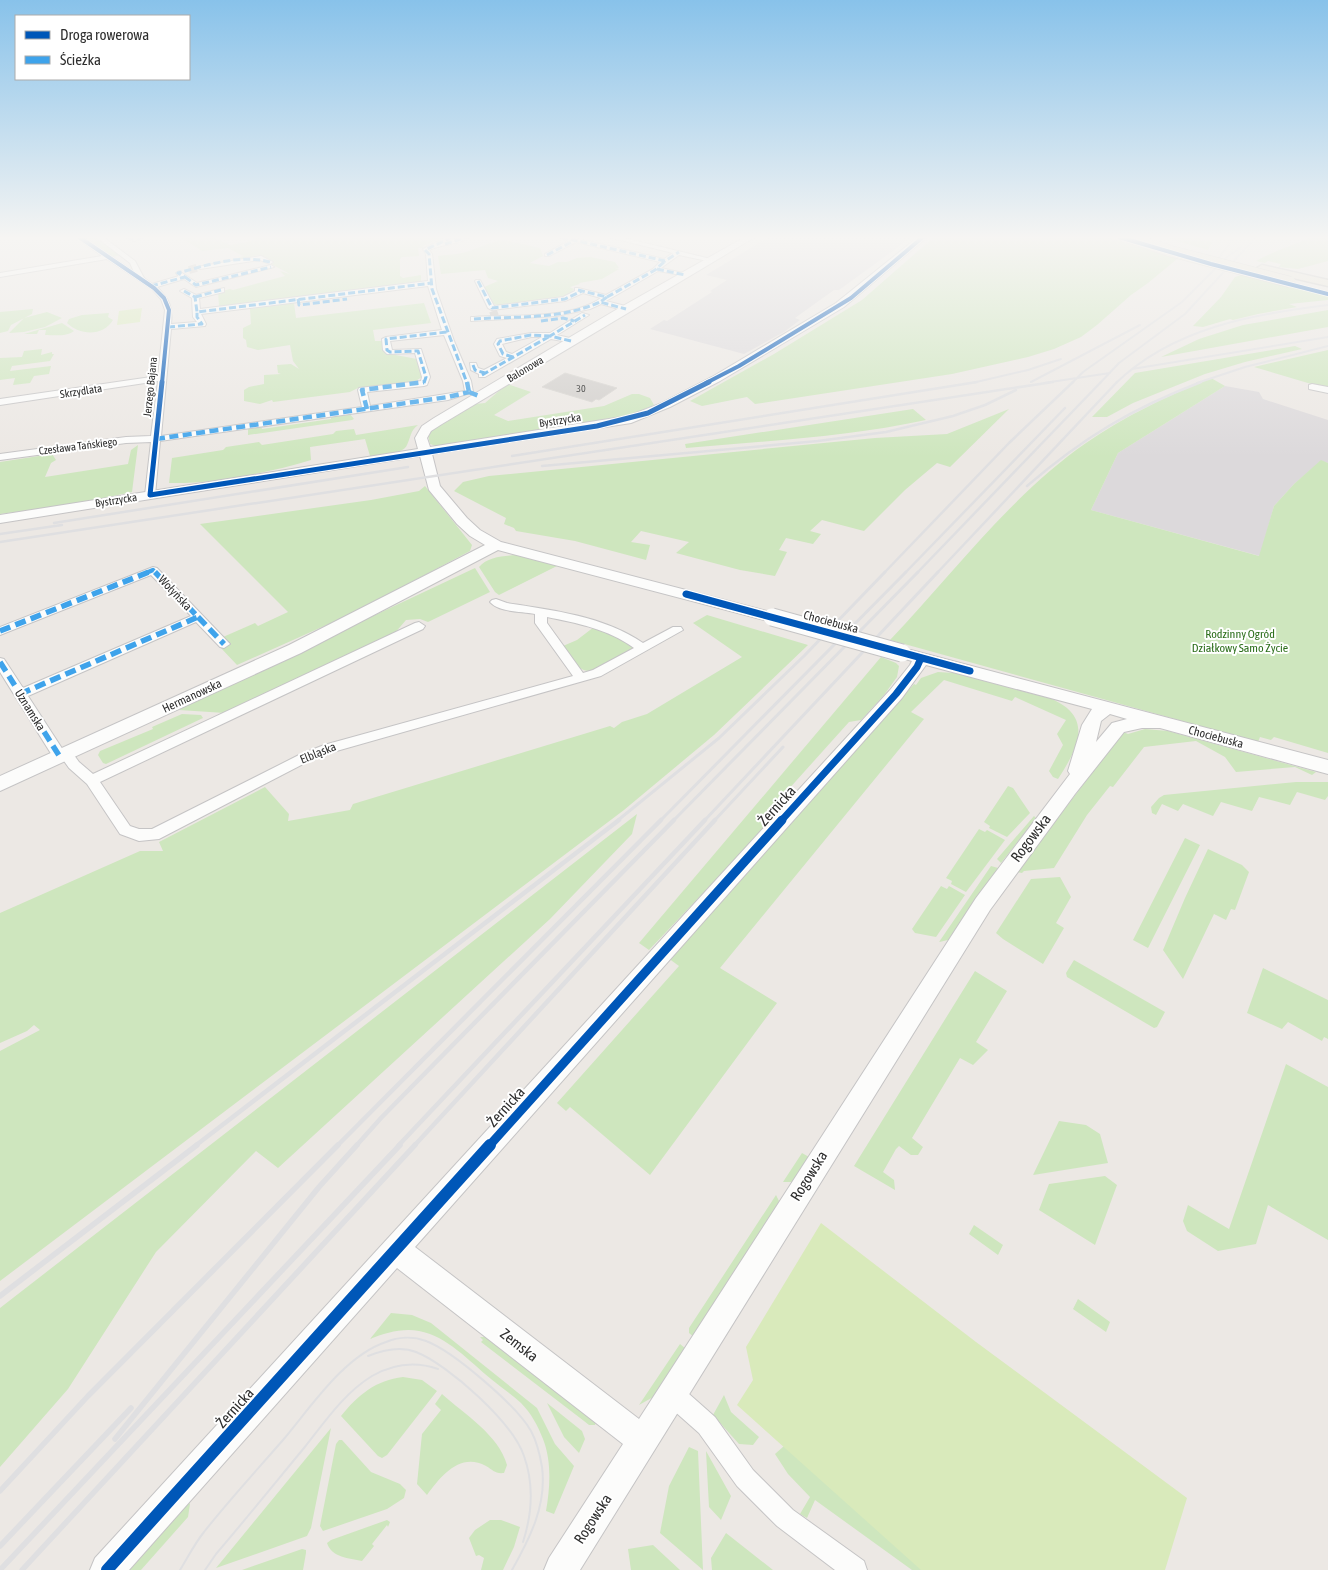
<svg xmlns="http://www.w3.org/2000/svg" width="1328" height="1570" viewBox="0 0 1328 1570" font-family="'Asap Condensed',sans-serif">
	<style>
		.industrial { fill: #dcd9db }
		.green { fill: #cee6be }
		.pitch { fill: #d9eabb }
		.building { fill: #d1cecb; stroke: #d7d4d0 }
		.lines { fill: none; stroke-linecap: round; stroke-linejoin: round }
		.street-tunnel { stroke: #c6c3c0; stroke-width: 8; stroke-dasharray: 8 4; stroke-linecap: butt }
		.street-casing { stroke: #c5c4c5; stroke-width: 2 }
		.secondary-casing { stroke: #c5c4c5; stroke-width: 2 }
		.primary-casing { stroke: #c6c5c4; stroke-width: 3 }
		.street { fill: #fcfcfb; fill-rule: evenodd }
		.secondary { fill: #fcfcfb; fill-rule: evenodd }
		.primary { fill: #e8e4d6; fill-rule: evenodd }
		.tram { stroke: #dfdfe1; stroke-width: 2 }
		.rail-far4 { stroke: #dfdfe1; stroke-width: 2 }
		.rail-far3 { stroke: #dfdfe1; stroke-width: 2.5 }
		.rail-far2 { stroke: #dfdfe1; stroke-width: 3 }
		.rail-far1 { stroke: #dfdfe1; stroke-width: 4.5 }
		.rail { stroke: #dfdfe1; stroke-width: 5.5 }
		.secondary-bridge-casing { stroke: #c5c4c5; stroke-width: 19; stroke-linecap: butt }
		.primary-bridge-casing { stroke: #c6c5c4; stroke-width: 12; stroke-linecap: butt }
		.secondary-bridge { stroke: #fcfcfb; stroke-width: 17 }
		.primary-bridge { stroke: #e8e4d6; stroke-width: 11 }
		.quiet-far2 { stroke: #3ea3eb; stroke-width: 3; stroke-dasharray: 7 3; stroke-linecap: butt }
		.quiet-far1 { stroke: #3ea3eb; stroke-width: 4.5; stroke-dasharray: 9 4.5; stroke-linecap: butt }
		.quiet { stroke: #3ea3eb; stroke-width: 5.5; stroke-dasharray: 11 5.5; stroke-linecap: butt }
		.cycleway-far4-casing { stroke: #fff; stroke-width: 5.5 }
		.cycleway-far3-casing { stroke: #fff; stroke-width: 7 }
		.cycleway-far2-casing { stroke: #fff; stroke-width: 10 }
		.cycleway-far1-casing { stroke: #fff; stroke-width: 12 }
		.cycleway-casing { stroke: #fff; stroke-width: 15 }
		.cycleway-far4 { stroke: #0057b8; stroke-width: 4 }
		.cycleway-far3 { stroke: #0057b8; stroke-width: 5 }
		.cycleway-far2 { stroke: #0057b8; stroke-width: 7 }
		.cycleway-far1 { stroke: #0057b8; stroke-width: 9 }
		.cycleway { stroke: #0057b8; stroke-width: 12 }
		.labels { text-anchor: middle; stroke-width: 4; stroke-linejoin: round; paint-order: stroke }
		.number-label { font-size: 10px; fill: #585857 }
		.far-street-label { font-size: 11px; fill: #2e2e2e; stroke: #fff }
		.street-label { font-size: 12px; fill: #2e2e2e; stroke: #fff }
		.park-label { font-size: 12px; fill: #2c6e1b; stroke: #fff }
		.near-street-label { font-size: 15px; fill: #2e2e2e; stroke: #fff }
	</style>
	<rect width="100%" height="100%" fill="#ece8e4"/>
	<!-- industrial -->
	<path class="industrial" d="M769 237H912L839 290H834L795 318 800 320 784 332 744 354 650 329 664 320 667 321 712 292 710 291 727 280 706 275Z
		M1225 386 1259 392 1263 399 1328 420V463L1321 461 1294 484 1274 506 1260 556 1091 510 1118 453Z"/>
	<!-- green -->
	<path class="green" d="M83 237H96L122 255 112 257Z
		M180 237H194L196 240 212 237 230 245 252 241 255 239 254 237H444L423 246 424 248H418L419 256 402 257 400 259V276L403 278 421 275V282L219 306 218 292 230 289 233 290 285 276 280 271 290 274 269 263 271 262 259 255 239 260 238 258 243 256 228 248 202 251Z
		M934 237H1109L1177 259 1148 283 1131 295 1097 325 1081 337 1054 349 1028 357 952 374 755 404 747 397 702 406 690 401 774 354 862 300Z
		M1163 237H1202L1201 239 1212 242 1208 250Z
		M1311 237H1328V261L1298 269 1279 267 1281 264 1268 261 1265 263 1256 261C1274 251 1292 246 1311 237Z
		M505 240 540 248 543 256 530 263 549 266 558 262H567L577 258 590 257 615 262 619 268 615 269H619L602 279 579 283 580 284 570 287 574 289 569 295 501 306 490 303 482 288 498 281 488 278 485 270 441 274 438 256C445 255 460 254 466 252 479 248 491 241 505 240Z
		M1244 274 1328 296V300L1289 304 1297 307 1258 314 1233 320 1230 319 1203 327 1193 326 1221 297 1235 277Z
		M294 303 296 318 424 303 431 323 373 330 375 341H383L385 353 417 359 422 377 414 382 370 388 360 387 350 392 273 402 272 400 260 404 244 401V390L249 387 264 384V375L281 374 278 373 277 365 291 364 299 369 293 361 290 345 258 350 247 347 246 340 243 338V328L251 324 250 309Z
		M33 309 32 314 11 325 8 331 0 333V312Z
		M1328 310V327L1161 357 1199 339 1243 325Z
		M47 312 62 318 45 327 24 332 9 333 24 318Z
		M109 313 108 317 113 320C103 337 79 335 67 323L69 319 82 315Z
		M62 323 74 331C66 337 54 335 45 335L46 330H39L37 334H24Z
		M1295 346 1302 349 1245 362 1205 374 1133 403 1107 417H1092L1135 373Z
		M42 349 41 355 52 352V354H54L50 361 12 366 10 371 51 366 49 374 34 376 30 383 13 385 15 378 0 380V358L22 357 24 351Z
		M1328 350V389L1254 367Z
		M1211 378 1225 386 1118 453 1091 510 1259 556 1274 506 1294 484 1321 460 1328 463V753L1274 737 1271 740 1260 737 1258 742 890 640C953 574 1011 495 1086 443 1125 416 1167 396 1211 378Z
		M507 384 531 392 494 415 508 421 604 406 632 394H639L650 398 654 405 629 416 614 419 439 447 430 444 428 435 430 430 475 404 485 403Z
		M913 409 926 420C847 437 766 441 686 448L685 444Z
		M1009 409 950 467 937 463 905 490 864 531 822 520 810 531 821 534 813 544 786 538 779 550 787 552 775 576 740 570 676 553 689 542 641 531 631 542 650 545 646 560 575 541 516 531 514 528 504 524 506 518 454 491 463 482 489 476 875 438 947 434Z
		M350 414 354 419 352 420 248 435V428L261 426 262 429 331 419V416Z
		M418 425C410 431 411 437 407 445 403 455 380 454 370 456L365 439 310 447 311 460C268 473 214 484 169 483L172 458 223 450 226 447 259 442 262 445 333 434 336 431 354 429 356 435Z
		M138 445 132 492 76 504 0 514V462L52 454 56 460 51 463 45 477 128 464 131 450Z
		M425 486 472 545 470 551 351 614 237 665 220 647 228 643 223 637 255 623 258 626 288 612 200 524 371 500 419 491Z
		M516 555 557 566 499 595 495 592 479 567C487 557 503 556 516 555Z
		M475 568 490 592 428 622 420 619 406 620 394 634 225 713 179 710 203 696Z
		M707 615 808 645 714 735 624 810 0 1281V1051L40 1030 34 1025 27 1031 0 1043V913L140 851H163L159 842 265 787 289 814 288 821 350 810 353 804 610 726 614 728 622 722 647 714 742 657 693 623Z
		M594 627 605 631 632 645 633 650C621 657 594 679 580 668 573 664 568 653 563 646L577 640Z
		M881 657 896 663 899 666 897 677 884 695 861 720 849 722 787 791 765 828 649 950 639 943Z
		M938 672 954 673 1052 699C1094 718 1078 748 1058 779L1053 777 1049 771 1063 745 1057 734 1066 720 1015 697 1012 701 944 680 911 712 924 719 720 968 777 1003 650 1175 570 1107 566 1111 557 1103 679 966 668 958 742 879 914 684 916 685 921 678Z
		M182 714 201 715 203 718 106 764 103 763 98 755 100 751 153 729 152 727Z
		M1145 729 1168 731 1316 772 1312 775 1295 767 1236 772 1225 757 1196 741 1144 747 1113 787 1110 786 1087 815 1054 868 1024 871 1022 873 1017 872 1123 732 1128 734Z
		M1296 782H1328V796L1325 800 1297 792 1290 805 1259 797 1252 811 1221 802 1213 816 1183 804 1178 811 1162 804 1156 815 1152 813 1151 807 1159 798 1164 795Z
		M1008 786 1013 788 1030 813 1007 837 989 828 990 826 984 822Z
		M637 814 632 834 550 919 278 1168 256 1151 156 1252 68 1389 0 1467V1308Z
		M1034 816 1036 818 1033 822 1001 863 997 859Z
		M979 829 985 832 987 830 1005 840 966 892 951 884 952 881 946 878Z
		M1185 838 1200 845 1148 948 1133 940Z
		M1208 849 1242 865 1249 872 1235 910 1231 909 1226 920 1214 914 1183 979 1163 950 1185 898Z
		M991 866 998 868 948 940 939 942Z
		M1060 877 1071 897 1056 923 1064 928 1043 964 1003 939 996 933 1031 879Z
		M941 886 947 889 949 886 965 895 936 937 915 933 912 929Z
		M1074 960 1165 1012 1157 1027 1154 1028 1067 977 1066 973Z
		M1263 968 1328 1000V1039L1324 1037 1322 1041 1288 1022 1282 1029 1247 1013Z
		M975 971 1007 991 976 1042 988 1050 973 1065 960 1058 912 1138 923 1147 918 1155H911L899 1146 896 1149 883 1172 894 1180 895 1190 854 1166Z
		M1286 1064 1328 1087V1240L1268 1205 1256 1244 1218 1251 1187 1231 1183 1221 1188 1205 1229 1229Z
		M1059 1121 1086 1125 1100 1134 1108 1163 1033 1175Z
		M802 1153 809 1157 793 1182H783Z
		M1105 1176 1117 1185 1095 1245 1039 1210 1049 1184Z
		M776 1195 779 1201 778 1206 694 1337 689 1333V1328Z
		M974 1225 1003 1245 998 1255 969 1234Z
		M1078 1299 1110 1322 1106 1332 1073 1309Z
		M391 1313 412 1315 431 1323 537 1408 555 1444 574 1466 554 1514 546 1511C550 1488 552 1462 543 1439 538 1426 531 1413 521 1403 512 1395 501 1387 491 1379 469 1361 447 1336 419 1331 402 1328 385 1333 370 1339Z
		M480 1337H487L596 1422 595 1425H589L584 1421 481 1342 483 1340Z
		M680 1344 686 1349 655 1396 639 1405Z
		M403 1377 422 1380 437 1391 387 1455 382 1458 378 1456 341 1416C358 1395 376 1380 403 1377Z
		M442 1394C464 1414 499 1435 507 1465L504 1473C495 1474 493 1470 486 1466 460 1452 441 1476 427 1495L417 1484 422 1434 441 1410 435 1404Z
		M724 1395 731 1412 759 1437 753 1445 739 1444 713 1415Z
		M547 1403 582 1431 585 1439 579 1453 564 1437Z
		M331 1428 311 1528 307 1536 216 1568Z
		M339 1440H342L371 1472 400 1484 406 1490 404 1498 387 1509 323 1531 320 1526 336 1444Z
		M784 1446 936 1570H912L815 1500 807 1518 800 1514 810 1497 788 1474 775 1454Z
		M689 1447 698 1451 703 1570 660 1533 669 1486Z
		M706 1451 731 1496 721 1520 709 1507Z
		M185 1498 190 1504 188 1517 141 1570H121Z
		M387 1520 390 1522 388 1527 387 1525 372 1544 374 1546 362 1561C349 1558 332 1558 327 1543L331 1540Z
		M490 1520H501L520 1527 514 1547 503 1570H481L484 1558 479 1555 476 1556 469 1538 475 1530Z
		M726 1533 773 1570H712L711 1558Z
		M653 1545 680 1570H631L628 1549Z
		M302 1549 306 1550V1553L303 1570H242Z"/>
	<!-- pitch -->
	<path class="pitch" d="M142 308 140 322 117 325 119 311Z
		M821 1223 976 1342 1187 1498 1165 1570H921L737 1405 753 1380 746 1347Z"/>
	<!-- building -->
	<path class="building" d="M565 373 617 388 599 400 596 399 592 402 542 387Z"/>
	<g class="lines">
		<!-- street-tunnel -->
		<path class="street-tunnel" d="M189 270 200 267
			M493 311 495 316"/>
		<defs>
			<path id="street" d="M76 237H83L134 272 130 263 96 237H103L135 261 144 278 152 284 179 276 176 273 179 271 197 283 271 265 274 267 196 287 184 279 157 287C169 299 173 307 171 324L197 322 193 317 192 298 180 291 184 289 196 295 224 288V292L199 298 200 309 428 281 426 254 423 249 447 237H455L452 240 470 237C457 245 443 244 429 250L432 254 436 289 454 341 471 381 473 392 448 400 160 441 155 495 150 498 145 495 151 442 126 443 0 460V454L126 437 151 436 158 381 0 405V399L158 376 165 310 161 299 152 289 107 259 0 277V273L102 256ZM428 286 442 330 386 337 382 339 383 350 387 354 415 353 422 377 421 381 359 388 358 390 362 407 161 436 171 329 205 326 206 324 201 314ZM444 335 463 381 465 391 370 406 367 392 424 386 427 385 430 377 421 349 392 350 390 341Z
				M124 237H146L134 241Z
				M558 237 575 238 664 259 673 253 608 237H620L715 260 712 262 679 255 661 268 687 274V276L658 271 606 301 629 307V311H626L601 304 590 309 556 316 471 321V317H474C511 314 570 320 601 298L583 293 565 301 492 310 488 308 475 281 476 280H480L494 306 563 297 575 291V288H578L606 295 653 269 660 262 576 242 549 256H545V254L569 241Z
				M261 256 273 262 270 264 260 260 200 269 197 267Z
				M582 313 589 315 557 335 574 339V343L551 339 485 377H479V374L471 370 470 363H476L478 368 484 370 507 358 500 356 494 344 497 339 531 333H550ZM531 337H542L512 354 506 352 502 344Z
				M1312 384 1328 387V393L1309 389V385Z
				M153 567 157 568 230 644 224 648 220 647 196 622 28 696 63 750 71 751 79 762 93 774 415 623 419 622 425 626 423 629 100 782 130 826 139 829H152L299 755 324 745 573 676 535 623V614C522 611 500 613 490 602L492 600 496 599 507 603C552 610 604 616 643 643L673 627H681L683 630 601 676 333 752 309 761 159 839 139 841 120 834 87 784 69 768 64 761 55 760 0 672V658L4 659 23 688 191 616 151 575 0 635V627ZM547 617C577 623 608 629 634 648L593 670 583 673 547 623Z
				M672 1383 680 1386 715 1417 753 1470 793 1510 864 1561 867 1570H835L777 1526 737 1486 699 1433 664 1402 661 1394 664 1386Z"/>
			<path id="secondary" d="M745 237H755L442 424 431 431 427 438 430 447 628 416 662 403 712 377 836 303 918 237H927L844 307 720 381 670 407 631 423 432 454 440 486 467 518 480 530 501 542 778 614 780 617 778 620 772 622 498 550 301 653 0 791V776L289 645 485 545 470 536 457 524 429 490 420 456 0 523V515L418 449 415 438 422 426 434 418 614 311Z
				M911 650 1328 760V774L1160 728H1142L1124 732 1075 794 990 910 580 1570H544L549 1558 623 1444 397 1268 129 1570H90L95 1558 890 690 910 665 912 661 905 659 903 655 905 651ZM926 665 1092 709 1082 725 1068 771 1070 774 976 898 639 1419 415 1247 902 698ZM1110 714 1127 719 1112 723 1096 742 1101 721Z"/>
			<path id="primary" d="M1262 265 1328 280V286L1258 270 1257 268Z"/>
		</defs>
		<!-- street casing -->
		<use href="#street" class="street-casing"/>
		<!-- secondary casing -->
		<use href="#secondary" class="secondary-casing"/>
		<!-- primary casing -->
		<use href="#primary" class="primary-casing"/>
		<!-- street -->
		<use href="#street" class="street"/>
		<!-- secondary -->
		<use href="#secondary" class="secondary"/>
		<!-- primary -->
		<use href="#primary" class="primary"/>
		<!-- tram -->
		<path class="tram" d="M368 1356C383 1350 401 1346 416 1352 449 1365 513 1423 524 1456 534 1484 532 1514 523 1542
			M180 1570C188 1557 195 1543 204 1532 229 1500 257 1470 283 1440 311 1407 344 1356 386 1342 398 1337 413 1336 426 1341 453 1351 517 1406 531 1431 537 1442 540 1455 542 1467 547 1505 530 1538 512 1570
			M205 1570 216 1554C246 1519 275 1483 304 1448 324 1423 344 1393 372 1376 393 1364 415 1361 438 1369"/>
		<!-- rail-far4 -->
		<path class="rail-far4" d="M1217 261 1234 237
			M1132 369 1328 337
			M1031 382 1140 325
			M972 383 1028 370 1061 359
			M1044 383 1110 373
			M1072 383 1083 372 1182 302 1226 258 1242 246
			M1100 383 1119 363 1185 314 1256 237
			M1116 383C1173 328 1253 314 1328 305
			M1197 383 1245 367 1328 346"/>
		<!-- rail-far3 -->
		<path class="rail-far3" d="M512 456 977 382
			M542 466 818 441 886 432 953 416 985 405 1016 390
			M1027 486C1084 437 1131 409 1201 382
			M54 523 408 467
			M0 534 62 525
			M0 542 1053 382
			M884 573 1009 443 1073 382
			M905 573 1065 408
			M917 573 1101 382
			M937 573 1117 382"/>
		<!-- rail-far2 -->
		<path class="rail-far2" d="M617 821 719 738 804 656 885 572
			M660 821 906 572
			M673 821 918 572
			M704 821 938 572
			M714 821 783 747"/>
		<!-- rail-far1 -->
		<path class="rail-far1" d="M195 1146 619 820
			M337 1146 661 820
			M356 1146 381 1118 674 820
			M398 1146 705 820
			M414 1146 715 820"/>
		<!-- rail -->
		<path class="rail" d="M0 1296 197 1145
			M115 1439 319 1187 357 1145
			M0 1491 88 1396 338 1145
			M0 1546 131 1408
			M0 1570 400 1145
			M22 1570 415 1145"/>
		<defs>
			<path id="secondary-bridge" d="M772 617 902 653"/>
			<path id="primary-bridge" d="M1128 237 1170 251 1290 282"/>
		</defs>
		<!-- secondary-bridge casing -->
		<use href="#secondary-bridge" class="secondary-bridge-casing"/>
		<!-- primary-bridge casing -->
		<use href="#primary-bridge" class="primary-bridge-casing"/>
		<!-- secondary-bridge -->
		<use href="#secondary-bridge" class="secondary-bridge"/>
		<!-- primary-bridge -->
		<use href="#primary-bridge" class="primary-bridge"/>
		<!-- quiet-far2 -->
		<path class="quiet-far2" d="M127 237 134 239 143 237
			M452 237 425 250 429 254 432 289 467 383
			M561 237 665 261 679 252
			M445 244 467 237
			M547 255 575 240
			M657 269 685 275
			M185 277 196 285 271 267
			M478 281 492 308 565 299 582 291
			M151 286 185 277 178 273C207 265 240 254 270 262
			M578 290 607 297 600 302 626 309
			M184 291 195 297 197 312
			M195 297 221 290
			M607 297 655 270 665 261
			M298 299 299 305 347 299
			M474 319C516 316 560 320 600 302
			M541 321 563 318 574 321
			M168 327 202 324 197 317V312L432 283
			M571 341 550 336 585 315
			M513 357 503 354 498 344 500 341 531 335 550 336
			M473 365 475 370 485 373
			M482 375 550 336
			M424 383 426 377 418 351 390 352 387 350 386 339 447 332"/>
		<!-- quiet-far1 -->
		<path class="quiet-far1" d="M467 382 469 392
			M469 392 479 396
			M367 409 362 390 424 382
			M156 439 448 397 469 392
			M146 573 153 570 156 573"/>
		<!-- quiet -->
		<path class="quiet" d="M198 617 224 644
			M0 631 149 572
			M0 662 60 757
			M20 694 198 617 155 572"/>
		<defs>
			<path id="cycleway-far4" d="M79 237 154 288 164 298 169 310 162 383
				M1119 237 1211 264 1328 294
				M706 383 739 366 851 298 923 237"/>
			<path id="cycleway-far3" d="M162 382 150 495 597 426 648 413 709 382"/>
			<path id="cycleway-far2" d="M686 594 970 671
				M781 821 896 694 917 667 921 658"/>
			<path id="cycleway-far1" d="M489 1146 782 820"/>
			<path id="cycleway" d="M107 1570 490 1145"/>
		</defs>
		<!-- cycleway-far4 casing -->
		<use href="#cycleway-far4" class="cycleway-far4-casing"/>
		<!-- cycleway-far3 casing -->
		<use href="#cycleway-far3" class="cycleway-far3-casing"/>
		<!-- cycleway-far2 casing -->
		<use href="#cycleway-far2" class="cycleway-far2-casing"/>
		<!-- cycleway-far1 casing -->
		<use href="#cycleway-far1" class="cycleway-far1-casing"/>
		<!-- cycleway casing -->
		<use href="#cycleway" class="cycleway-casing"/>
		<!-- cycleway-far4 -->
		<use href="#cycleway-far4" class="cycleway-far4"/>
		<!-- cycleway-far3 -->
		<use href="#cycleway-far3" class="cycleway-far3"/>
		<!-- cycleway-far2 -->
		<use href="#cycleway-far2" class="cycleway-far2"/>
		<!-- cycleway-far1 -->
		<use href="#cycleway-far1" class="cycleway-far1"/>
		<!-- cycleway -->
		<use href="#cycleway" class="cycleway"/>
	</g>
	<!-- sky -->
	<linearGradient id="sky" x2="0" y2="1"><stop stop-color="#88c2ea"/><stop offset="0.52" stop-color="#f6f5f3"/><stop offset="1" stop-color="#f6f5f3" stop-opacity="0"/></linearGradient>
	<rect width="1328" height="457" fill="url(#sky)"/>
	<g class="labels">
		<!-- number labels -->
		<g class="number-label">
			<text x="581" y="392">30</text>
		</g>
		<!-- far-street labels -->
		<g class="far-street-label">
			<text transform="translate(525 369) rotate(-31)" y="4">Balonowa</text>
			<text transform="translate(150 387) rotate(-84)" y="4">Jerzego Bajana</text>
			<text transform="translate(81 391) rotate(-9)" y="4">Skrzydlata</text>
			<text transform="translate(560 420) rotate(-9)" y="4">Bystrzycka</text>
			<text transform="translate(78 446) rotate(-7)" y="4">Czesława Tańskiego</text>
			<text transform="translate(116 500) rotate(-9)" y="4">Bystrzycka</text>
		</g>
		<!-- street labels -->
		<g class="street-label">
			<text transform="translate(175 593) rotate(47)" y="4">Wołyńska</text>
			<text transform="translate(831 622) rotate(15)" y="4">Chociebuska</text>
			<text transform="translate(192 696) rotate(-25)" y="4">Hermanowska</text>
			<text transform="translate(30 710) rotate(58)" y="4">Uznamska</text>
			<text transform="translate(1216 737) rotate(15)" y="4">Chociebuska</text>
			<text transform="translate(318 753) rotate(-22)" y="4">Elbląska</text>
		</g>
		<!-- park labels -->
		<g class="park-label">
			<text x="1240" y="638">Rodzinny Ogród<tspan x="1240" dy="14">Działkowy Samo Życie</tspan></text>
		</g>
		<!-- near-street labels -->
		<g class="near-street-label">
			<text transform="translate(777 806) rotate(-48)" y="5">Żernicka</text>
			<text transform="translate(1031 838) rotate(-53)" y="5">Rogowska</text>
			<text transform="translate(506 1107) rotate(-48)" y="5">Żernicka</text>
			<text transform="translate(809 1176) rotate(-58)" y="5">Rogowska</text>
			<text transform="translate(519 1345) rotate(38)" y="5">Zemska</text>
			<text transform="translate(235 1408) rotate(-48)" y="5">Żernicka</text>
			<text transform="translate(593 1519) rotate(-57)" y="5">Rogowska</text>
		</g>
	</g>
	<!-- legend -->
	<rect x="15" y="15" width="175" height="65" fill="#ffffff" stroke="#ababab"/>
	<rect x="25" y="31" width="25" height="8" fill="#0057b8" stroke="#ababab"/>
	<text x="60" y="40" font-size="15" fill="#2e2e2e">Droga rowerowa</text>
	<rect x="25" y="56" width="25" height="8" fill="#3ea3eb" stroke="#ababab"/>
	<text x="60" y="65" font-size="15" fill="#2e2e2e">Ścieżka</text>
</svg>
